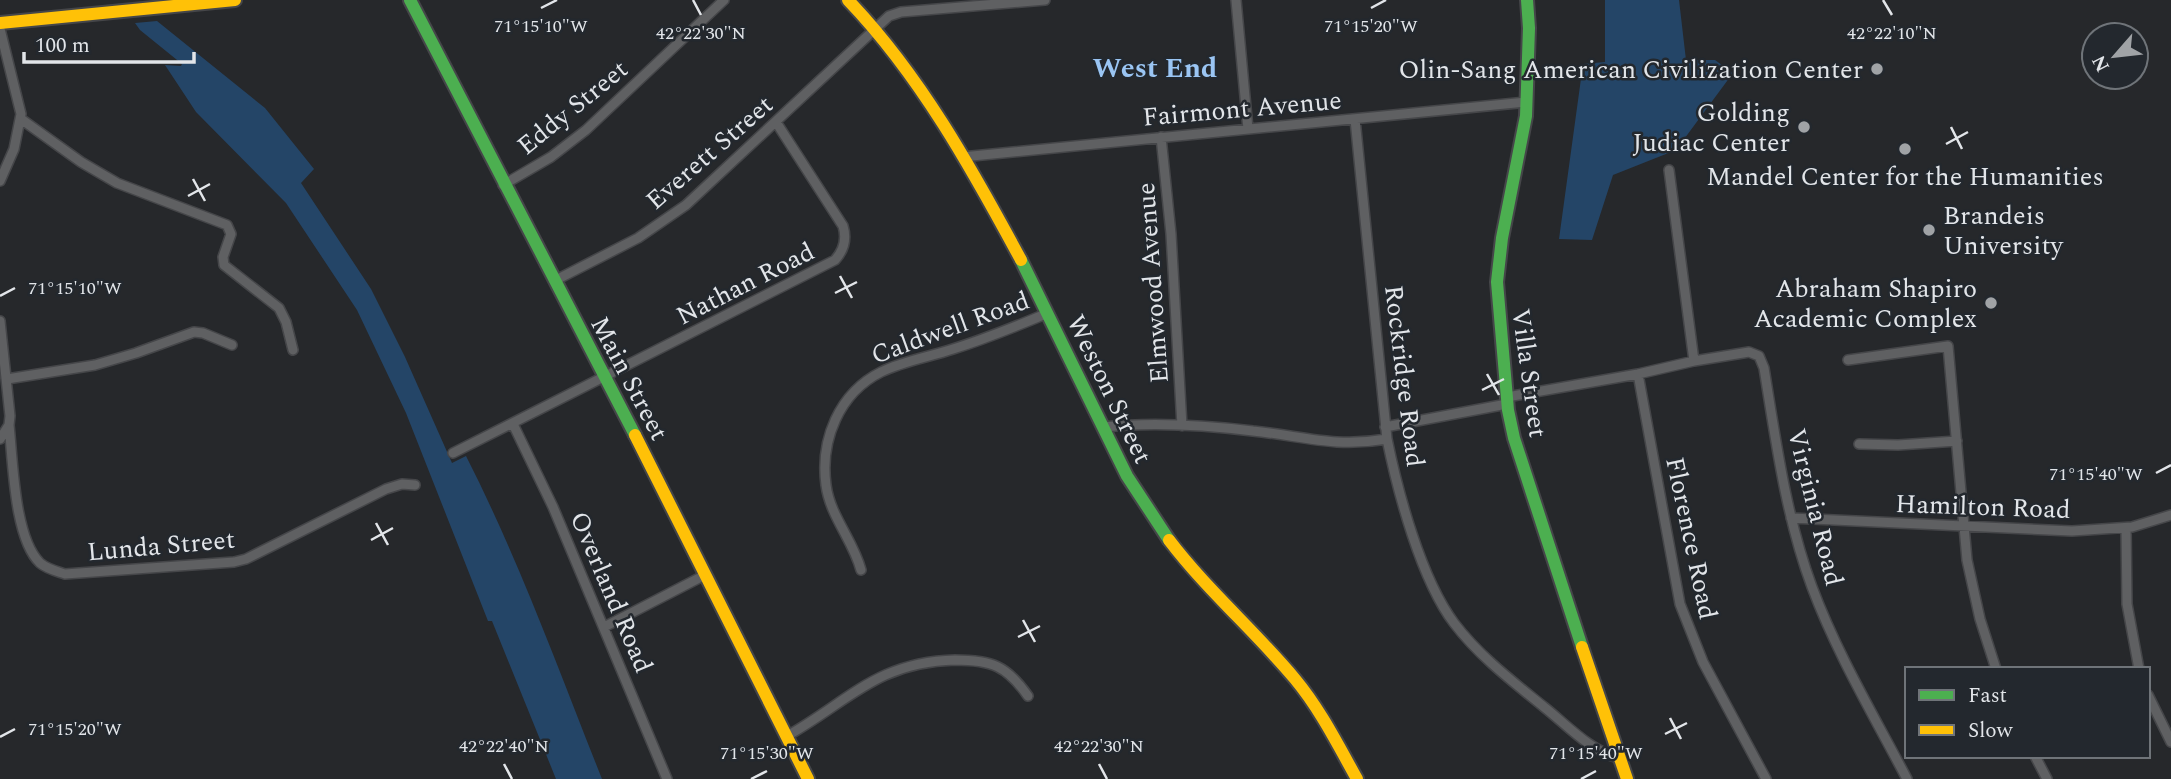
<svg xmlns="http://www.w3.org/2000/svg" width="2171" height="779" viewBox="0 0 2171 779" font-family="Spectral,serif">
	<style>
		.green { fill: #244567 }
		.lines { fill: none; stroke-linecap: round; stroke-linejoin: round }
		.street-casing { stroke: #454649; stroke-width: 12 }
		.fast-casing { stroke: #454649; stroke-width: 16 }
		.slow-casing { stroke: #454649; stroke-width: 16 }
		.street { stroke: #5f6062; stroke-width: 9 }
		.fast { stroke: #4caf50; stroke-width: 12 }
		.slow { stroke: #ffc107; stroke-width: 12 }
		.ticks { fill: none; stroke: #e2e5e9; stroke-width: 2.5 }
		.poi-dot { fill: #a0a3a6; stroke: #23282e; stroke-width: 2.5 }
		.labels { text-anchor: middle; stroke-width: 5; stroke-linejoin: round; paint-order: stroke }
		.poi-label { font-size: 26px; fill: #e2e5e9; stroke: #23282e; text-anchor: end }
		.street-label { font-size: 26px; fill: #e2e5e9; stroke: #23282e }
		.neighbourhood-label { font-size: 28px; font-weight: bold; fill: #9ac5f3; stroke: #23282e }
		.ticks-label { font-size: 18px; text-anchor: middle; fill: #e2e5e9; stroke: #23282e; stroke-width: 5; stroke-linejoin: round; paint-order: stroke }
	</style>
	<rect width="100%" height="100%" fill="#26282b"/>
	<!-- green -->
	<path class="green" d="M1605 0H1679L1686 60H1715L1733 73 1676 150 1613 175 1592 240 1559 239 1583 64 1605 62Z
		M157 21 265 108 314 169 301 183 371 289 405 357 452 463 466 456C519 560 559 671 602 779H556L492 621H488L406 413 357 310 286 203 196 112 165 65 181 66 182 64 140 30 135 23Z"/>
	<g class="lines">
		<defs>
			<path id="street" d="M1236 0 1248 129
				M0 29 21 114 14 149 0 181
				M21 119 81 162 117 183 227 225 231 234 223 257 224 265 279 308 286 322 293 350
				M1355 119 1387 439C1398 493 1421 579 1454 623 1479 656 1512 681 1544 707 1567 725 1589 750 1618 758
				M1161 137 1171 234 1182 426
				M962 157 1527 102
				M1669 170 1694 361
				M503 185 551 157 586 130 724 0
				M554 281 638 238 686 205 889 16 901 12 1045 0
				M0 321 10 416 9 425 0 439
				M1848 360 1948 346 1967 560 1980 619 1996 669
				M1638 374 1680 604 1703 662 1766 779
				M7 379 95 365 136 353 194 332 203 333 232 345
				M1507 397 1638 374 1694 361 1749 352 1759 356 1764 368C1776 442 1786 517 1812 587 1837 654 1874 716 1907 779
				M513 424 553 507 667 779
				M9 425C13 461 14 538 40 563 47 569 56 571 65 574L234 562 246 559 386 489 402 484 415 485
				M1103 427C1152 422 1204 425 1253 431 1303 436 1334 448 1387 439
				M1385 427 1507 404
				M1859 444 1898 445 1957 441
				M453 453 835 260C844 250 847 239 843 226L776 122
				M1791 518 2072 531 2132 527 2171 515
				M2126 528 2127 604 2139 669
				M861 570C853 540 830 516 826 485 820 440 839 393 881 372 903 361 929 357 953 349 985 339 1017 326 1048 313
				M604 627 705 575
				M2148 695 2171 742
				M787 736C849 701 877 662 955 660 992 660 1007 666 1028 696
				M2035 756 2047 779"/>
			<path id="fast" d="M410 0 635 435
				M1527 0 1529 28 1526 116 1502 238 1497 282 1508 410 1514 438 1582 647
				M1021 260 1127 476 1169 540"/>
			<path id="slow" d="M848 0C920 75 972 169 1021 260
				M0 23 235 0
				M635 435 808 779
				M1169 540C1207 590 1255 631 1295 679 1320 709 1338 745 1357 779
				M1582 647 1627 779"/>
		</defs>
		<!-- street casing -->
		<use href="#street" class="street-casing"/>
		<!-- fast casing -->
		<use href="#fast" class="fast-casing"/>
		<!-- slow casing -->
		<use href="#slow" class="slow-casing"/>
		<!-- street -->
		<use href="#street" class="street"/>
		<!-- fast -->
		<use href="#fast" class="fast"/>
		<!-- slow -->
		<use href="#slow" class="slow"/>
	</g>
	<!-- ticks -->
	<path class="ticks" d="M693 0 701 15M1883 0 1892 15M541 8 557 0M1371 8 1386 0M1951 127 1962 149M1946 144 1968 132M193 179 205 201M188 196 210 184M840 276 852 298M835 293 857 282M0 296 15 288M1487 374 1499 395M1482 390 1504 379M2156 473 2171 465M376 523 388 545M371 540 393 528M1023 620 1035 642M1018 637 1040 626M1670 718 1681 739M1665 734 1687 723M0 737 15 729M504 764 512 779M1099 764 1107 779M751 779 767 771M1581 779 1596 771"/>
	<!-- markers -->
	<g class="poi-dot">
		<circle cx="1877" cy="69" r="7"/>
		<circle cx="1804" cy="127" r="7"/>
		<circle cx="1905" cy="149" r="7"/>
		<circle cx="1929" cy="230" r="7"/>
		<circle cx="1991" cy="303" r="7"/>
	</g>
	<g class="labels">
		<!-- poi labels -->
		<g class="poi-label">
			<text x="1863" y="78">Olin-Sang American Civilization Center</text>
			<text x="1790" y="121">Golding<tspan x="1790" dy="30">Judiac Center</tspan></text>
			<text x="1905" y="185" text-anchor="middle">Mandel Center for the Humanities</text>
			<text x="1943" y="224" text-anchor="start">Brandeis<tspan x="1943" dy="30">University</tspan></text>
			<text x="1977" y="297">Abraham Shapiro<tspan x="1977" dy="30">Academic Complex</tspan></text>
		</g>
		<!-- street labels -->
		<g class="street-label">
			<text transform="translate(572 107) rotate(-39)" y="9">Eddy Street</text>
			<text transform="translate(1242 108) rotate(-5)" y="9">Fairmont Avenue</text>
			<text transform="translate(709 152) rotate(-41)" y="9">Everett Street</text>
			<text transform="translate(745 283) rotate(-27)" y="9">Nathan Road</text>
			<text transform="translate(1152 283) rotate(-94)" y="9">Elmwood Avenue</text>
			<text transform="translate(950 327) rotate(-20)" y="9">Caldwell Road</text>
			<text transform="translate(1530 373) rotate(82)" y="9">Villa Street</text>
			<text transform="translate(1405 376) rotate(83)" y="9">Rockridge Road</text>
			<text transform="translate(630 378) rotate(62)" y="9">Main Street</text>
			<text transform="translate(1110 389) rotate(64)" y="9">Weston Street</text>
			<text transform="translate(1983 506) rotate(2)" y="9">Hamilton Road</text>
			<text transform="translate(1816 507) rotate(76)" y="9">Virginia Road</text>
			<text transform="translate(1692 538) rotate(78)" y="9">Florence Road</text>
			<text transform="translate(161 545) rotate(-5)" y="9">Lunda Street</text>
			<text transform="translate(612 592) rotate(67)" y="9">Overland Road</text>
		</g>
		<!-- neighbourhood labels -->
		<g class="neighbourhood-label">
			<text x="1155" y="77">West End</text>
		</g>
	</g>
	<g class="ticks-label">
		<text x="1371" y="32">71°15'20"W</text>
		<text x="541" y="32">71°15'10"W</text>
		<text x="701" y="39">42°22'30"N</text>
		<text x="1892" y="39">42°22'10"N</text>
		<text x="75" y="294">71°15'10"W</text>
		<text x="2096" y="480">71°15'40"W</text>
		<text x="75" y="735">71°15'20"W</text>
		<text x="504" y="752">42°22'40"N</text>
		<text x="1099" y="752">42°22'30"N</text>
		<text x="767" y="759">71°15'30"W</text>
		<text x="1596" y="759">71°15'40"W</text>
	</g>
	<!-- legend -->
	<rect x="1905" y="667" width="245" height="91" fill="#23282e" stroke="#6f7479" stroke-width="2"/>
	<rect x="1919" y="690" width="35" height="10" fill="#4caf50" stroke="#6f7479" stroke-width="2"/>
	<text x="1968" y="702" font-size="21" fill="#e2e5e9">Fast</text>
	<rect x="1919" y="725" width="35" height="10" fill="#ffc107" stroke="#6f7479" stroke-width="2"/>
	<text x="1968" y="737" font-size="21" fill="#e2e5e9">Slow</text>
	<!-- north arrow -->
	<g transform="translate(2115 56) rotate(242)"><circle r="33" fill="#23282e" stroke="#6f7479" stroke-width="2"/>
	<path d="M0-5L12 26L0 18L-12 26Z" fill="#a0a3a6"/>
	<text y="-10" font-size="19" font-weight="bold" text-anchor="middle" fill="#e2e5e9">N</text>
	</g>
	<!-- scale -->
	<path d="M24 52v10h170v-10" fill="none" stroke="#e2e5e9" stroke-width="3.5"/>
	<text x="35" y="52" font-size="21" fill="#e2e5e9" stroke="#23282e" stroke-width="5" paint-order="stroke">100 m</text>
</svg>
